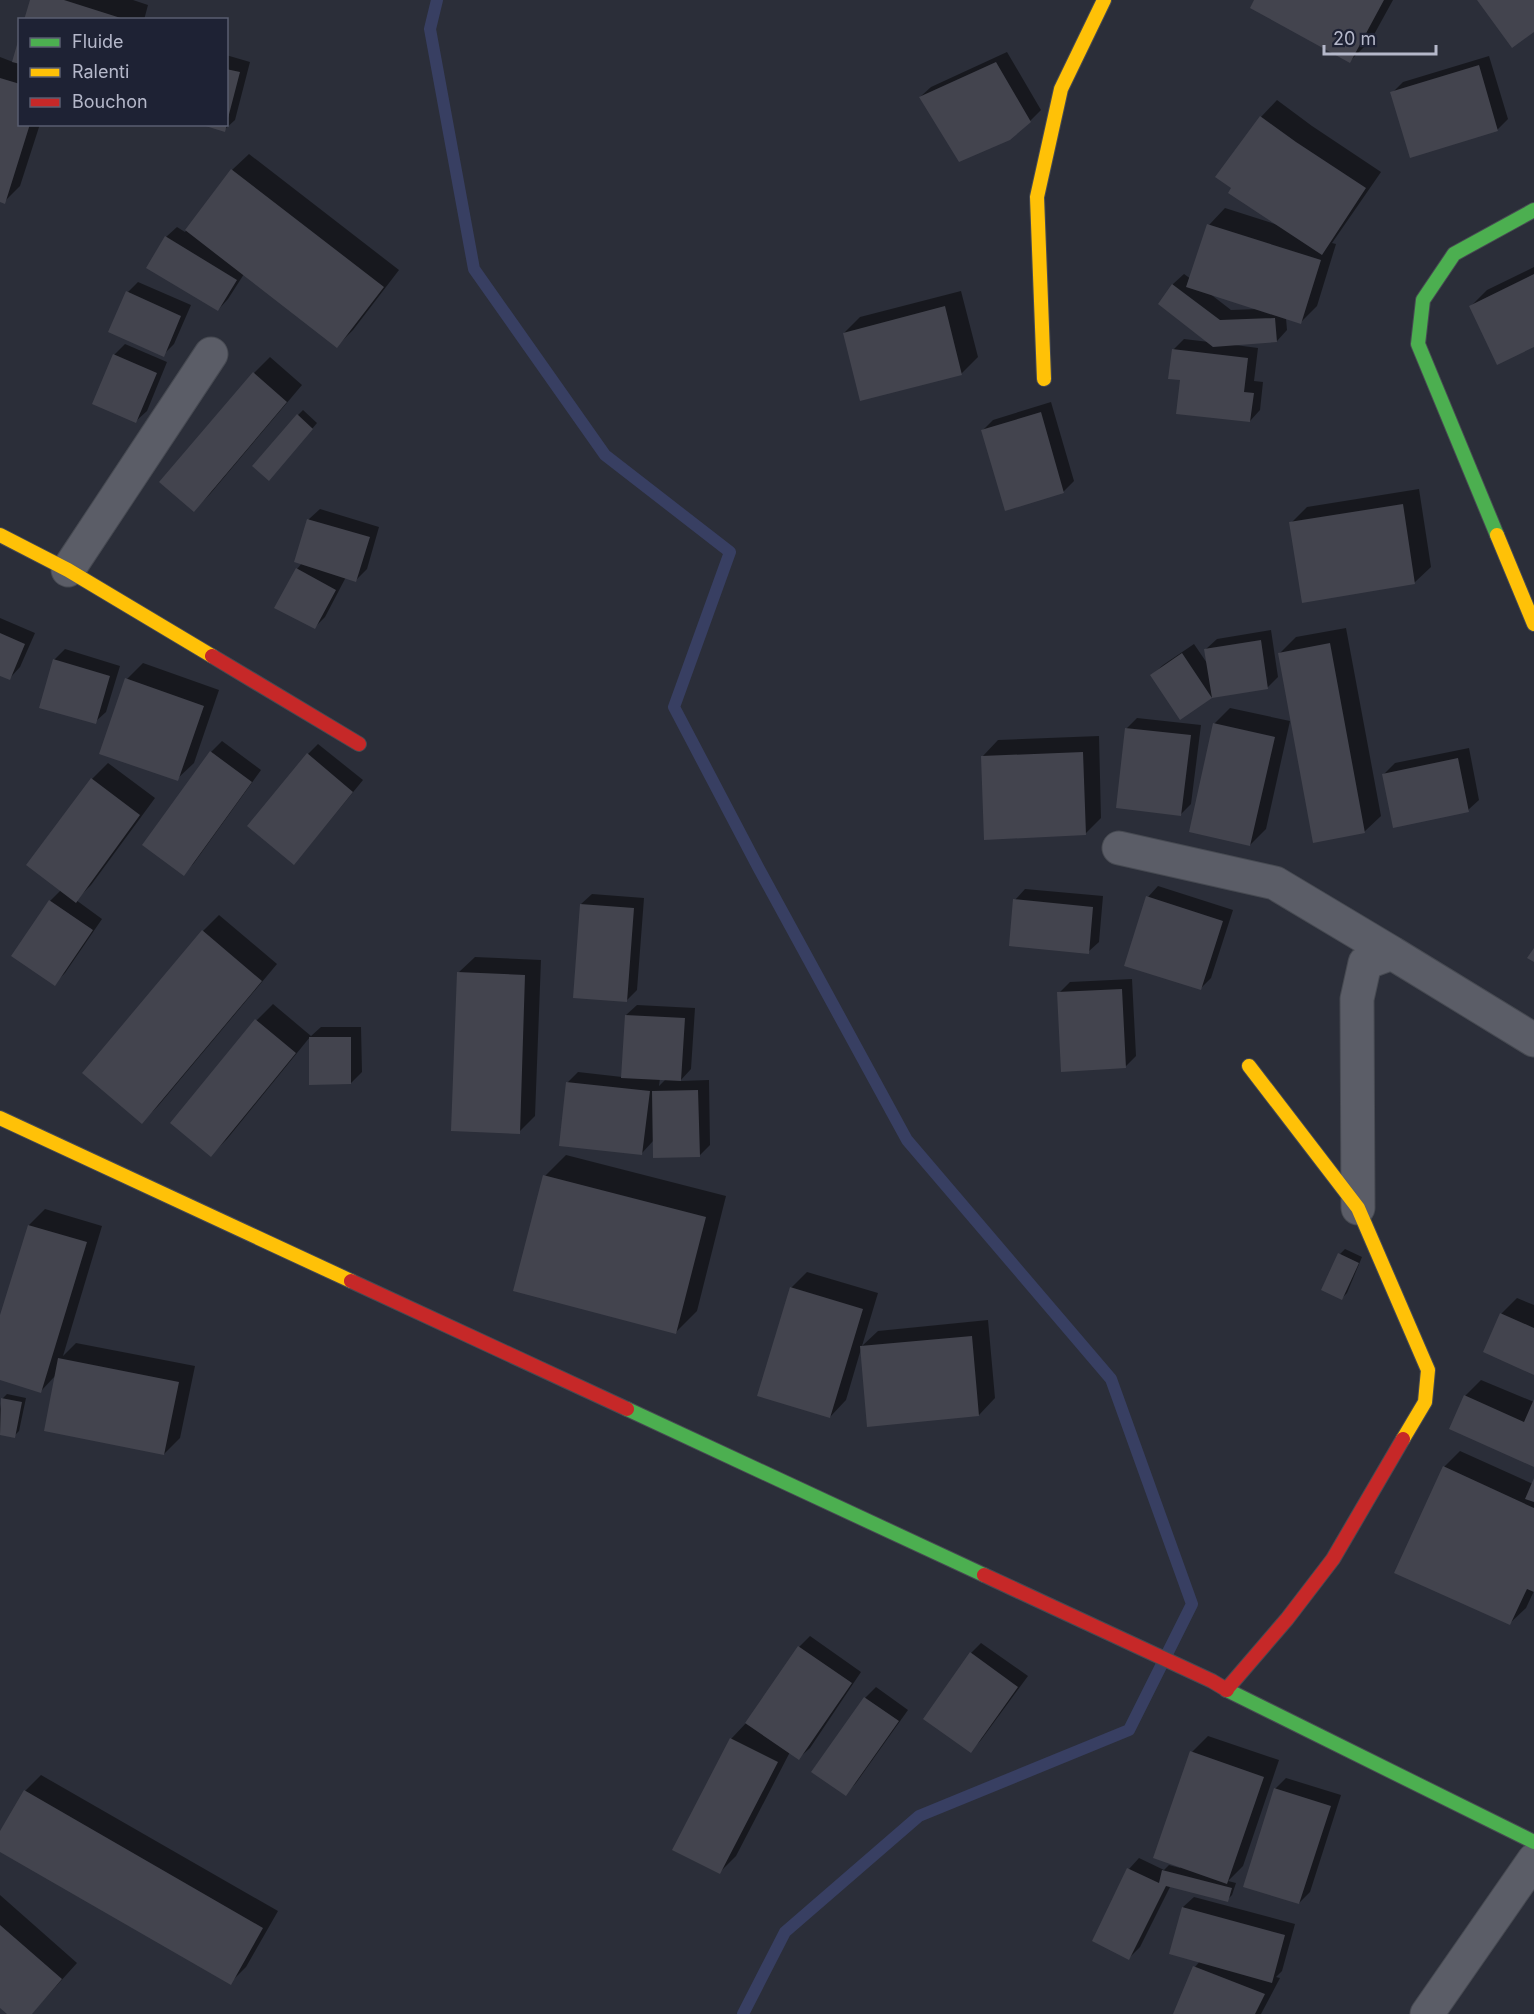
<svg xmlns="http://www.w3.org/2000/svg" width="1534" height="2014" viewBox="0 0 1534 2014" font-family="Inter,sans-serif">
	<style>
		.shadow { fill: #0007; fill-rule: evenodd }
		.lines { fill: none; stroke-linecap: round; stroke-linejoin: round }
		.stream { stroke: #383f62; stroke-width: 12 }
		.building { fill: #43444e }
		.street-casing { stroke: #474a52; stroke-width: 35 }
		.fast-casing { stroke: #474a52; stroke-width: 16 }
		.slow-casing { stroke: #474a52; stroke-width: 16 }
		.jam-casing { stroke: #474a52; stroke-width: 16 }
		.street { stroke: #5b5d67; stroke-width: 33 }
		.fast { stroke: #4caf50; stroke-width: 14 }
		.slow { stroke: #ffc107; stroke-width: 14 }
		.jam { stroke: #c62828; stroke-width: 14 }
	</style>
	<rect width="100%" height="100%" fill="#2b2e39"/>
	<!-- shadow -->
	<path class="shadow" d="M32 0H133L148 5 144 20H26Z
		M1256 0H1393L1371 40 1350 61Z
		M20 41V124H40L20 186 4 202 0 201V57L13 62Z
		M1007 52 1041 110 1030 121 920 97 931 87Z
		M226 55 250 62 235 120 224 130 226 124Z
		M1489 56 1508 119 1497 130 1392 93 1403 82Z
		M1277 100 1312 126 1381 172 1332 243 1336 244 1317 306 1301 322 1286 318 1287 330 1277 341 1235 344V345L1258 348 1254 381 1263 382 1260 410 1250 421 1182 379 1173 350 1184 339 1209 342 1160 304 1173 284 1184 274 1191 279 1209 225 1225 208 1278 225 1217 176 1261 117ZM1209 293 1258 309 1231 310Z
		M249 154 399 270 353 330 337 346 244 274 228 299 218 310 166 237 177 227 185 232 232 170Z
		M1534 267V345L1471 306 1487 290Z
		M138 282 191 305 174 344 163 355 128 292Z
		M961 291 978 357 961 374 844 333 860 317Z
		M125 344 167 362 147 411 136 421 114 355Z
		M270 357 302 385 210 494 194 510 254 373Z
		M1051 402 1074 481 1063 492 983 430 993 420Z
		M303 410 317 423 274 474 298 415Z
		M1419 489 1431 567 1414 583 1291 523 1307 507Z
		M320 509 379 527 367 569 356 580 346 577 325 617 314 628 297 569 302 563 296 561 309 519Z
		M0 618 35 633 20 667 10 678 0 674Z
		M1346 628 1381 816 1364 832 1280 653 1296 637Z
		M1271 630 1278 677 1268 687 1212 697 1180 718 1152 675 1163 665 1194 644 1209 666 1206 649 1217 639Z
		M65 649 120 666 106 712 95 722 54 660Z
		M143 663 219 690 194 763 177 779 127 679Z
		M1230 708 1290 721 1266 829 1250 845 1214 724Z
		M1137 718 1201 725 1191 804 1180 815 1126 729Z
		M1099 736 1101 818 1085 834 982 757 998 740Z
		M222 741 261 770 194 863 184 874 211 752Z
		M318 744 363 780 304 852 308 754Z
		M1469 748 1479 800 1468 810 1384 774 1395 763Z
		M108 763 155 798 91 885 76 900 102 919 65 973 54 984 50 901 61 890 92 779Z
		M1158 886 1233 910 1211 978 1200 989 1148 897Z
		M1025 889 1103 896 1099 942 1088 952 1015 900Z
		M592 894 644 898 637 990 626 1001 581 904Z
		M219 915 277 964 158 1106 142 1122 203 931Z
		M475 957 541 960 535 1116 519 1132 458 973Z
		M1132 979 1136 1056 1125 1067 1059 993 1070 982Z
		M273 1004 311 1036 321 1027H361L362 1072 351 1083 310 1037 227 1139 211 1155 172 1123 257 1020Z
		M637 1005 695 1008 691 1069 680 1081 709 1080 710 1145 700 1155 654 1140 642 1153 567 1083 578 1072 622 1077 626 1015ZM660 1078 666 1079 659 1086Z
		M566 1155 726 1196 697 1311 676 1332 545 1176Z
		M45 1209 102 1226 63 1356 76 1343 195 1366 180 1438 164 1454 56 1375 41 1391 0 1378V1320L29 1225Z
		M1345 1249 1362 1257 1347 1293 1342 1298 1340 1254Z
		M807 1272 878 1293 862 1346 878 1331 988 1320 995 1398 979 1415 861 1349 846 1400 830 1417 791 1288Z
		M1517 1298 1534 1305V1373L1501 1314Z
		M1481 1380 1534 1402V1465L1465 1396Z
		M7 1394 26 1398 19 1431 14 1436 0 1433V1409L2 1399Z
		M1460 1451 1533 1484 1534 1481V1591L1526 1608 1509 1624 1444 1467Z
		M810 1636 861 1672 810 1748 799 1758 790 1752 736 1856 720 1872 674 1849 731 1739 747 1722 799 1647Z
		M981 1643 1028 1676 981 1740 971 1751V1653Z
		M876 1687 908 1710 856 1783 846 1794 813 1771 865 1698Z
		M1208 1736 1279 1760 1243 1866 1228 1881 1236 1883 1232 1895 1227 1900 1171 1885 1140 1947 1129 1958V1869L1139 1858 1164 1870 1169 1865 1180 1868 1192 1752Z
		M41 1775 278 1911 246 1967 230 1983 0 1850V1834L25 1791Z
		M1286 1778 1341 1795 1310 1892 1299 1903 1275 1789Z
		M0 1895 77 1963 31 2014H10L0 2006Z
		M1194 1897 1295 1924 1282 1971 1276 1977 1280 1978 1261 2014H1175L1195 1967 1200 1961 1183 1907Z"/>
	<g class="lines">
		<!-- stream -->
		<path class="stream" d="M437 0 430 29 474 269 605 455 730 552 674 707 758 867 907 1140 1111 1379 1192 1604 1129 1730 919 1816 785 1932 743 2014"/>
	</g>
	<!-- building -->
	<path class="building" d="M30 0H64L127 20H24Z
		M1254 0H1384L1350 63 1250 8Z
		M1477 0H1534V32L1512 48Z
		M19 38H20V64L12 62Z
		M996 62 1031 122 1010 140 959 162 919 97Z
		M1479 65 1498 131 1410 158 1390 92Z
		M226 69 240 72 227 122H226Z
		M0 78 20 84V124H30L5 204 0 202Z
		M1260 116 1296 142 1366 188 1322 255 1228 193 1231 188 1215 177Z
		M199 124H227L225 132Z
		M231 169 384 287 337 348 185 230Z
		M1207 224 1321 260 1301 324 1186 287Z
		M165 236 237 280 218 311 146 268Z
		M1534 274V347L1497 365 1469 306Z
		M1172 284 1220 320 1275 318 1277 342 1213 347 1158 304Z
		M126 291 181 316 164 357 108 332Z
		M945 306 962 375 860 401 843 333Z
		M1172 349 1248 358 1244 392 1254 393 1250 422 1176 414 1180 380 1168 379Z
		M113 354 157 373 136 423 92 404Z
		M253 372 287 402 194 512 159 482Z
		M1041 412 1064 493 1005 511 981 430Z
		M297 414 313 429 269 481 252 466Z
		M1403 504 1415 584 1302 603 1289 522Z
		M307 519 370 537 356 582 294 562Z
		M296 568 336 590 315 629 274 608Z
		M0 633 25 644 10 680 0 676Z
		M1261 640 1268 689 1212 698 1180 720 1150 675 1182 653 1212 698 1204 649Z
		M1330 643 1365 833 1313 843 1278 653Z
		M53 659 110 676 96 724 39 708Z
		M125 678 204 706 178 781 99 754Z
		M1213 723 1275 737 1250 846 1189 832Z
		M1125 728 1191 735 1181 816 1116 808Z
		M210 751 252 782 184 876 142 845Z
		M1083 752 1086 835 984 840 981 756Z
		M307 753 353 792 294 865 247 826Z
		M1458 758 1469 812 1393 828 1382 774Z
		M91 778 140 815 76 903 26 865Z
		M1146 896 1223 921 1201 990 1124 966Z
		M1013 899 1093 907 1089 954 1009 946Z
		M49 900 93 930 55 986 11 956Z
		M580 904 634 908 627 1002 573 998Z
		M202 930 262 981 142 1124 82 1073Z
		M1534 948V962L1527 958Z
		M457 972 525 975 520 1134 451 1131Z
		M1122 989 1126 1068 1061 1072 1057 992Z
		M625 1015 685 1018 681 1081 621 1078Z
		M255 1019 296 1053 211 1157 170 1123Z
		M309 1037H351V1084L309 1085Z
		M566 1082 650 1091 642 1155 559 1146Z
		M698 1090 700 1157 653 1158 652 1091Z
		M543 1175 706 1217 676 1334 513 1291Z
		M28 1225 87 1242 41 1393 0 1380V1315Z
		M1338 1253 1359 1263 1342 1300 1321 1290Z
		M790 1287 863 1309 830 1418 757 1396Z
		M1500 1313 1534 1328V1375L1483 1352Z
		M972 1336 979 1416 867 1427 860 1346Z
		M58 1358 179 1382 164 1455 44 1431Z
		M1464 1395 1524 1422 1534 1399V1467L1449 1429Z
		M1 1398 22 1402 15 1438 0 1435Z
		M1443 1466 1534 1508V1592L1527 1589 1510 1625 1394 1573Z
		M1534 1478V1502L1525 1499Z
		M798 1646 852 1683 799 1760 745 1723Z
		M970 1652 1018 1687 971 1753 923 1719Z
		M864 1697 899 1721 846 1796 811 1772Z
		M730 1738 778 1762 720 1874 672 1850Z
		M1190 1751 1264 1777 1227 1884 1153 1858Z
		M1274 1788 1331 1806 1299 1904 1243 1887Z
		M24 1790 263 1928 231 1985 0 1852V1831Z
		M1127 1868 1159 1883 1162 1870 1232 1888 1228 1902 1166 1886 1129 1960 1092 1941Z
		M1182 1907 1285 1935 1272 1983 1169 1954Z
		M0 1925 62 1979 32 2014H7L0 2008Z
		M1193 1966 1265 1994 1255 2014H1173Z"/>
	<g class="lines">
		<defs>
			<path id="street" d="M68 570 211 354
				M1119 848 1275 883 1392 953
				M1358 1208 1357 999 1365 963 1392 953 1534 1040
				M1427 2014 1534 1860"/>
			<path id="fast" d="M1497 535 1418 344 1423 300 1454 254 1534 210
				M627 1409 984 1575
				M1227 1690 1534 1842"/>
			<path id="slow" d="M1044 379 1037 197 1061 89 1104 0
				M0 535 68 570 212 656
				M1497 535 1534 624
				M1249 1066 1358 1208 1428 1370 1425 1402 1403 1439
				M0 1118 351 1281"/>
			<path id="jam" d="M212 656 359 744
				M351 1281 627 1409
				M984 1575 1212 1681 1227 1690
				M1226 1690 1287 1619 1333 1559 1403 1439"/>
		</defs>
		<!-- street casing -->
		<use href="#street" class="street-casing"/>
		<!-- fast casing -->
		<use href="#fast" class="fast-casing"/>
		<!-- slow casing -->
		<use href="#slow" class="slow-casing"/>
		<!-- jam casing -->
		<use href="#jam" class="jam-casing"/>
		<!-- street -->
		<use href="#street" class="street"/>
		<!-- fast -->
		<use href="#fast" class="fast"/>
		<!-- slow -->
		<use href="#slow" class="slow"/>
		<!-- jam -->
		<use href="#jam" class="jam"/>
	</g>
	<!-- legend -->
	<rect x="18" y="18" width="210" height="108" fill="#1e2234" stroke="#5a5e70" stroke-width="1.5"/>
	<rect x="30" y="38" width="30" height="9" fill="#4caf50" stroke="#5a5e70" stroke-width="1.5"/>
	<text x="72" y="48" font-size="18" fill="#b5b8ca">Fluide</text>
	<rect x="30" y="68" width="30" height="9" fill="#ffc107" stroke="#5a5e70" stroke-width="1.5"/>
	<text x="72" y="78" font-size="18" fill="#b5b8ca">Ralenti</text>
	<rect x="30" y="98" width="30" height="9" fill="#c62828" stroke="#5a5e70" stroke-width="1.5"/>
	<text x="72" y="108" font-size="18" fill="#b5b8ca">Bouchon</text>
	<!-- scale -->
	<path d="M1324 45v9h112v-9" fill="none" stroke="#b5b8ca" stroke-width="3"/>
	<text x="1333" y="45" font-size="18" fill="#b5b8ca" stroke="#1e2234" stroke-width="4.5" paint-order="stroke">20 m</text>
</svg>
